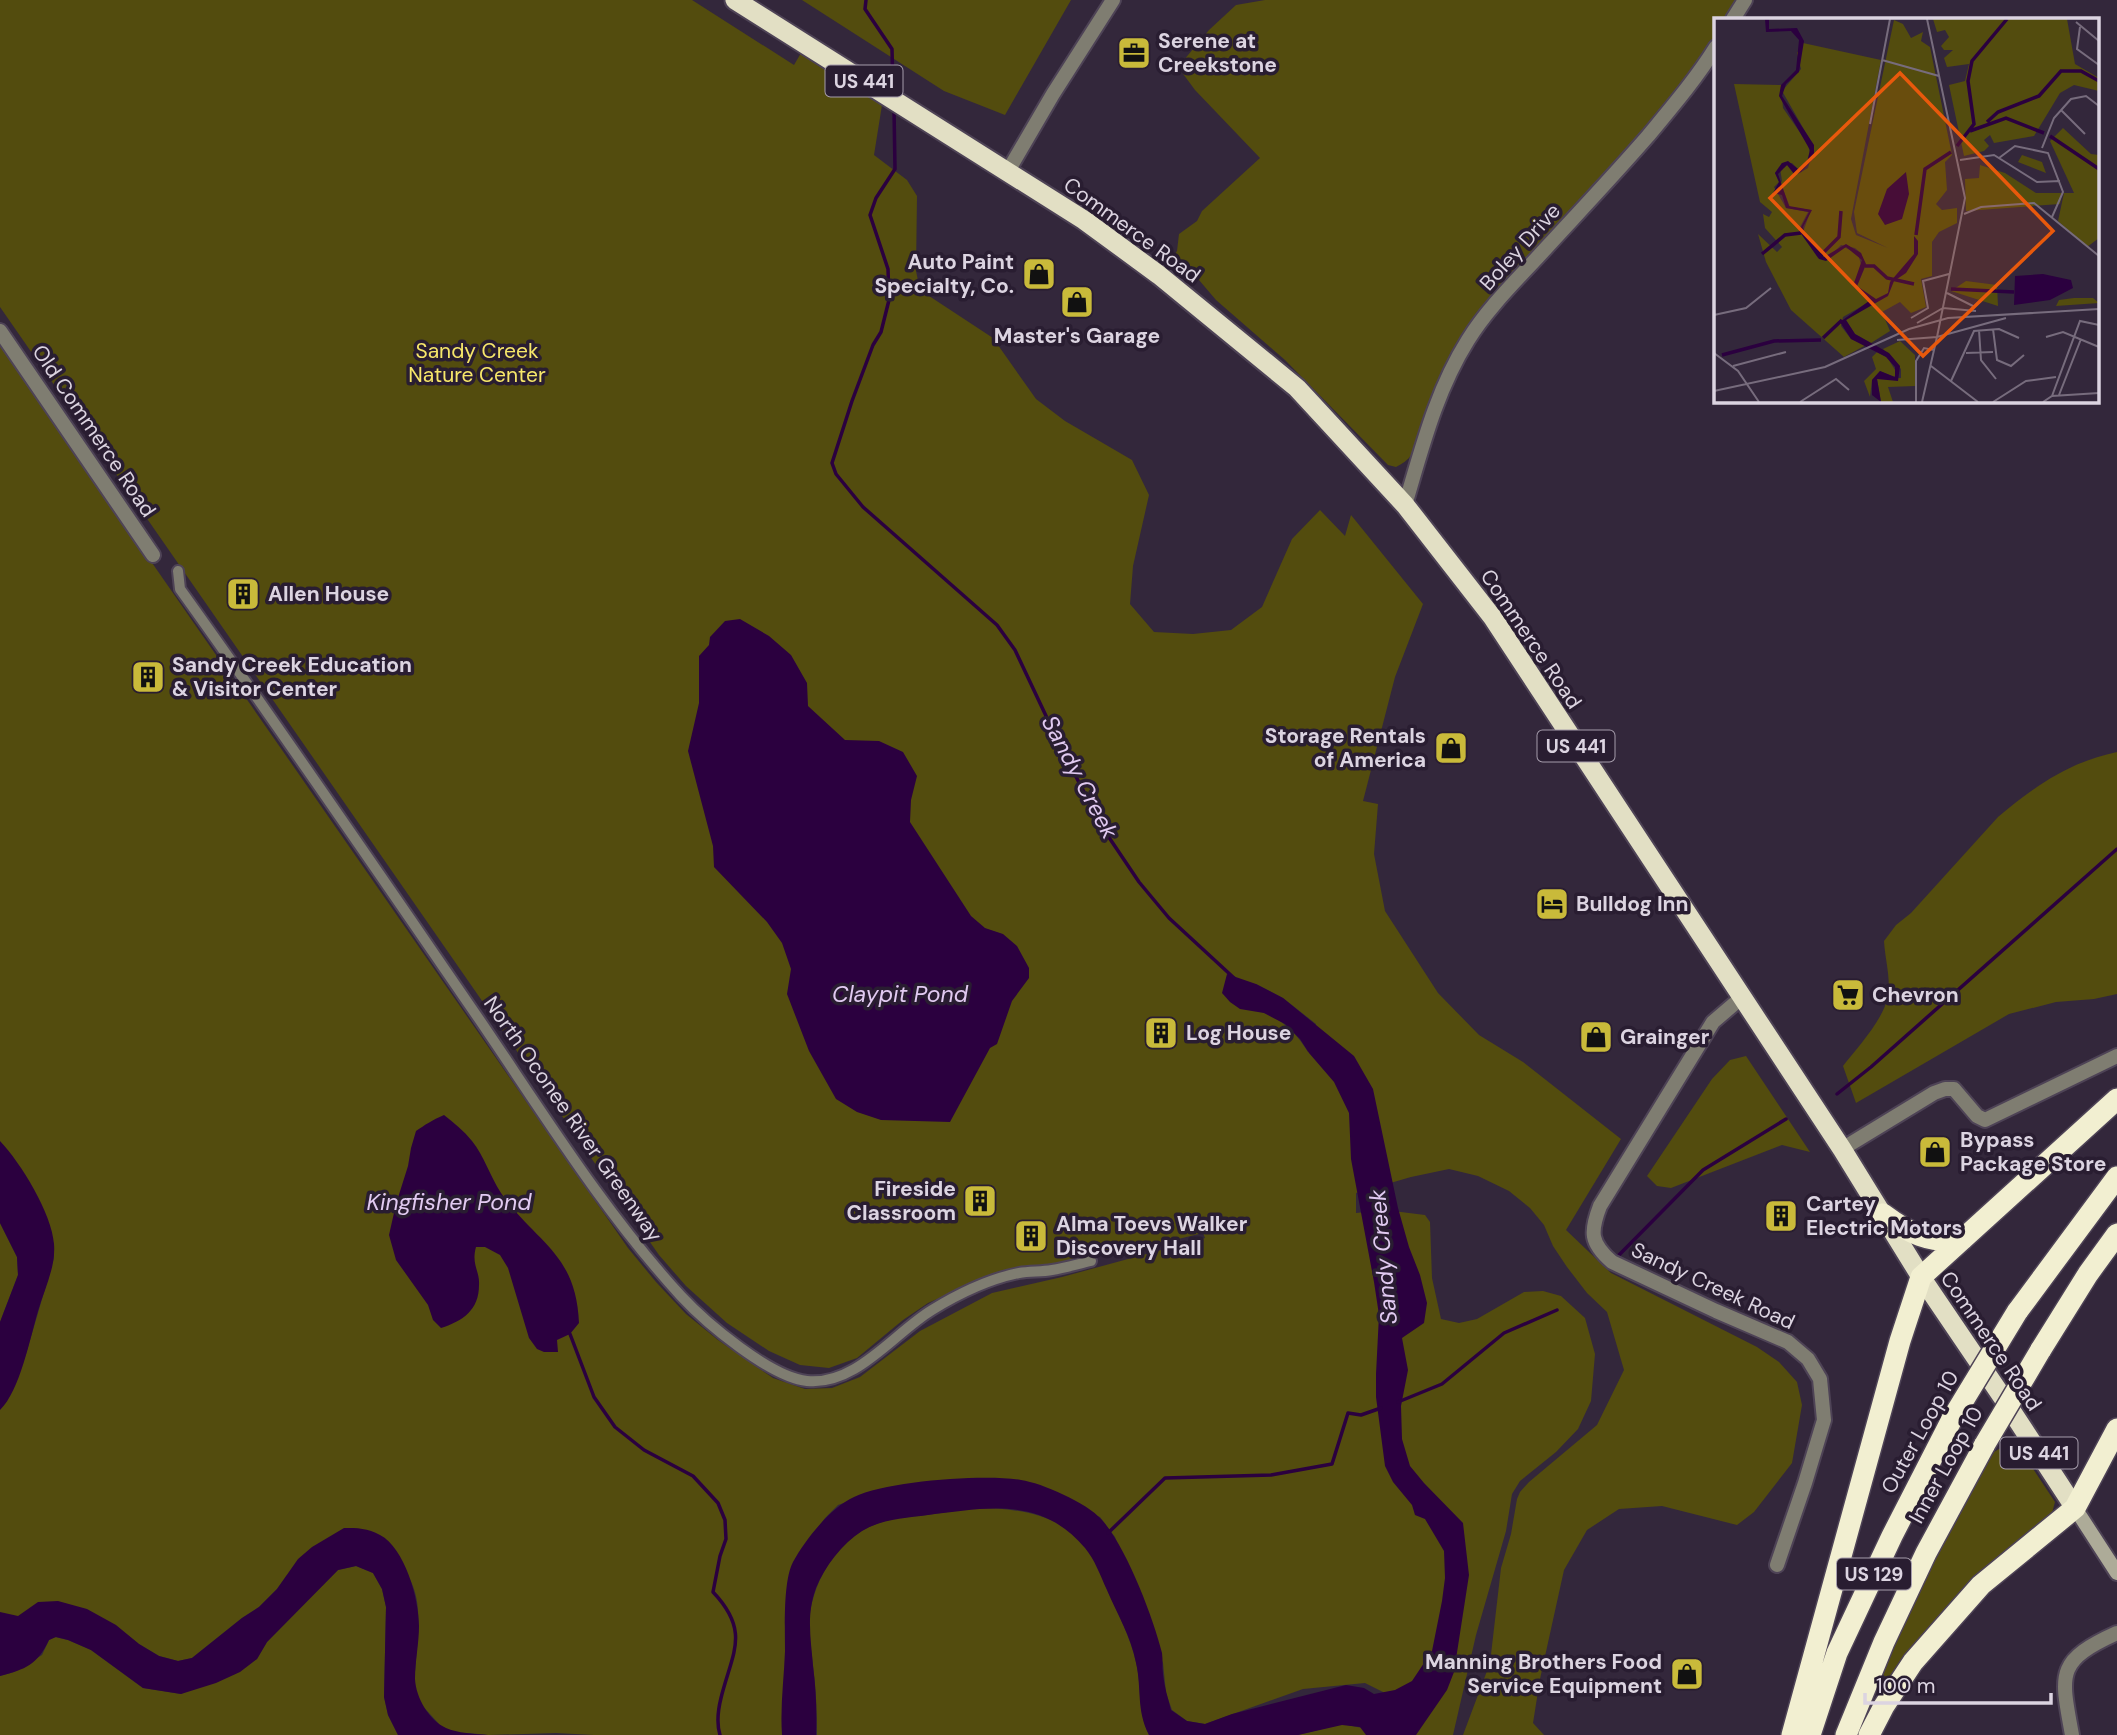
<svg xmlns="http://www.w3.org/2000/svg" width="2117" height="1735" viewBox="0 0 2117 1735" font-family="'DM Sans',sans-serif">
	<style>
		.green { fill: #534c0e; fill-rule: evenodd }
		.water { fill: #2b003f }
		.lines { fill: none; stroke-linecap: round; stroke-linejoin: round }
		.stream { stroke: #2b003f; stroke-width: 3.5 }
		.pedestrian-casing { stroke: #4e4356; stroke-width: 14 }
		.minor-casing { stroke: #4e4356; stroke-width: 18 }
		.tertiary-casing { stroke: #4e4356; stroke-width: 18 }
		.secondary-casing { stroke: #4e4356; stroke-width: 18 }
		.trunk-casing { stroke: #4e4356; stroke-width: 23 }
		.motorway-casing { stroke: #4e4356; stroke-width: 24 }
		.pedestrian { stroke: #7f7d71; stroke-width: 10 }
		.minor { stroke: #7f7d71; stroke-width: 14 }
		.tertiary { stroke: #7f7d71; stroke-width: 14 }
		.secondary { stroke: #adab98; stroke-width: 14 }
		.trunk { stroke: #e2dfc4; stroke-width: 19 }
		.motorway { stroke: #f2efd1; stroke-width: 21 }
		.motorway-bridge-casing { stroke: #4e4356; stroke-width: 24; stroke-linecap: butt }
		.motorway-bridge { stroke: #f2efd1; stroke-width: 21 }
		.labels { text-anchor: middle; stroke-width: 7; stroke-linejoin: round; paint-order: stroke }
		.shield { fill: #291d31; stroke: #a69dac; stroke-width: 2 }
		.shield-label { font-size: 19px; font-weight: bold; fill: #dcd4e1 }
		.poi-label { font-size: 21px; font-weight: bold; fill: #dcd4e1; stroke: #291d31; text-anchor: start }
		.street-label { font-size: 21px; fill: #dcd4e1; stroke: #291d31 }
		.park-label { font-size: 21px; fill: #f7e76a; stroke: #291d31 }
		.water-label { font-size: 23px; font-style: italic; fill: #e1caf1; stroke: #291d31 }
		.inset-river { fill: none; stroke: #2b003f; stroke-width: 3.5 }
		.inset-road { fill: none; stroke: #776c7d; stroke-width: 2 }
		.view { fill: #e8590c; fill-opacity: 0.15; stroke: #e8590c; stroke-width: 3.5 }
		.inset-edge { fill: none; stroke: #dcd4e1; stroke-width: 3.5 }
	</style>
	<rect width="100%" height="100%" fill="#33273b"/>
	<!-- green -->
	<path class="green" d="M0 0H692L794 65 801 53 882 105 874 155 907 180 917 196 916 271 920 290 993 338 1036 399 1065 421 1132 460 1149 495 1133 566 1130 604 1154 632 1193 634 1231 630 1262 607 1292 539 1320 510 1345 536 1351 515 1423 604 1395 677 1363 801 1378 804 1374 854 1385 911 1438 993 1479 1035 1523 1062 1621 1139 1566 1230 1611 1273 1757 1347 1779 1362 1797 1382 1802 1405 1792 1463 1754 1512 1737 1525 1662 1506 1619 1509 1587 1530 1564 1570 1540 1679 1533 1723 1544 1735H1463L1490 1663 1501 1568 1511 1534 1517 1499 1520 1492 1529 1482 1597 1425 1624 1370 1607 1312 1587 1293 1567 1267 1553 1246 1544 1225 1530 1208 1509 1191 1478 1176 1449 1169 1411 1177 1356 1193V1213L1385 1210 1425 1215 1430 1222 1432 1278 1441 1319 1459 1323 1477 1319 1524 1292 1543 1291 1561 1296 1585 1318 1595 1354 1591 1401 1578 1429 1556 1452 1520 1481 1512 1494 1506 1531 1476 1635 1453 1735H1411L1415 1708 1365 1683 1303 1689 1205 1724 1187 1721 1172 1710 1166 1693 1163 1663 1115 1537 1100 1517 985 1478 890 1487 838 1505 825 1518 800 1552 790 1735H594L556 1733 488 1735 469 1733 449 1735 409 1691C417 1674 415 1665 417 1648 420 1611 421 1583 392 1556L287 1575 277 1589 259 1607 242 1618 192 1658 178 1661 159 1656 139 1644 125 1633 0 1634V1399L15 1384 26 1354 54 1258V1244L0 1147V344L628 1248 656 1282 686 1314 718 1340 773 1378 805 1389 832 1388 860 1377 920 1331 992 1293 1062 1277 1205 1238 1203 1233 1170 1241 1103 1252 953 1292 928 1303 903 1320 857 1358 829 1368 800 1365 769 1351 727 1323 686 1286 659 1255 603 1175 0 307ZM1256 984 1283 998 1316 1024 1308 1052C1296 1032 1279 1016 1255 1010Z
		M802 0H1071L1005 115 944 91Z
		M1265 0H1738L1726 19H1716V36L1713 41C1681 88 1645 132 1607 174 1558 227 1502 276 1462 337 1446 361 1435 387 1426 413 1421 426 1419 442 1412 454 1408 460 1402 464 1396 467L1388 465 1285 360 1216 300 1199 280 1172 258 1177 251 1179 234 1197 221 1202 211 1260 158 1195 90 1178 67 1209 30 1236 5Z
		M2117 752V994L2094 999 2056 1002 2009 1014 1856 1103 1843 1066C1857 1048 1884 1019 1888 996 1891 979 1885 959 1884 941L1896 925 1911 913 1998 817C2035 786 2069 762 2117 752Z
		M1746 1056 1810 1152 1782 1145 1671 1188 1657 1186 1647 1176 1712 1079 1730 1060Z
		M0 1223 17 1257 18 1275 0 1322Z
		M2014 1440 2055 1502 2052 1513 1891 1679 1883 1675 1906 1617 1958 1514 1994 1452Z
		M975 1508C1026 1508 1073 1516 1098 1567 1102 1575 1104 1584 1108 1592 1119 1615 1130 1637 1136 1662 1142 1688 1137 1708 1149 1735H817C817 1712 816 1689 813 1665 812 1653 809 1641 809 1628 809 1585 837 1537 879 1523 895 1517 911 1517 927 1515 943 1513 959 1510 975 1508Z
		M356 1566 373 1573 382 1589 386 1607 384 1697 388 1715 398 1735H0V1676L14 1672 42 1655 49 1640 55 1637 68 1640 91 1650 143 1688 181 1694 257 1659 267 1642 338 1570Z
		M1342 1724 1398 1735H1298Z"/>
	<!-- water -->
	<path class="water" d="M740 619 769 636 791 655 807 683 808 706 845 740 879 741 903 752 917 776 911 800 910 822 971 916 985 928 1003 934 1017 946 1029 968V978L1012 1001 997 1044 990 1048 950 1122 881 1120 857 1112 836 1099 809 1051 787 994 791 969 782 943 767 922 714 867 713 846 688 751 699 703V656L709 645 710 637 725 621Z
		M1227 974 1256 984 1283 998 1354 1056 1373 1089 1398 1208 1409 1247 1420 1275 1427 1303 1424 1323 1402 1338 1408 1370 1401 1406 1402 1439 1410 1466 1424 1483 1463 1523 1469 1575 1454 1672 1447 1690 1416 1735H1366L1360 1727 1342 1725 1298 1735H1149C1136 1710 1142 1689 1136 1663 1131 1636 1117 1614 1107 1590 1100 1575 1095 1560 1085 1548 1041 1496 987 1508 928 1515 905 1518 882 1519 862 1531 842 1544 825 1566 816 1588 806 1615 811 1639 813 1666 816 1689 817 1712 816 1735H782C780 1706 784 1679 785 1651 785 1628 783 1581 793 1562 805 1540 831 1507 854 1497 888 1481 984 1474 1021 1480 1042 1483 1087 1503 1101 1519 1126 1546 1153 1617 1162 1653 1163 1660 1162 1667 1163 1674 1164 1686 1168 1698 1171 1710L1187 1721 1205 1724 1232 1714 1346 1685 1364 1688 1374 1694 1395 1690 1412 1681 1432 1651 1442 1601 1445 1578 1444 1551 1425 1519 1415 1515 1412 1505 1393 1482 1385 1466 1376 1397V1374L1379 1315 1374 1282 1351 1159 1349 1113 1334 1082 1309 1053 1300 1039 1285 1024 1264 1013 1240 1009 1230 1002 1222 993Z
		M444 1115C454 1123 464 1131 472 1141 484 1156 490 1176 501 1193 536 1243 576 1252 579 1323L570 1334 557 1340 558 1352H544L537 1349 529 1338 508 1268 500 1255 485 1247H476C471 1265 480 1271 479 1285 479 1310 463 1321 441 1328L433 1320 428 1305 396 1260 389 1235 396 1204 408 1166 411 1148 416 1131C425 1125 432 1120 444 1115Z
		M0 1141C21 1163 52 1214 54 1244 56 1267 44 1290 38 1311 30 1338 20 1391 0 1410V1322L18 1275 17 1257 0 1223Z
		M344 1528C357 1528 368 1528 380 1535 405 1548 419 1599 419 1626 419 1643 415 1661 415 1679 416 1698 429 1720 446 1728 457 1733 475 1734 488 1735H398L388 1715 384 1697 386 1607 382 1589 373 1573 356 1566 338 1570 267 1642 257 1659 240 1672 216 1683 181 1694 143 1688 91 1650 68 1640 56 1637 49 1640C37 1665 26 1669 0 1676V1612L18 1616 38 1602 58 1601 87 1609 116 1625 139 1644 159 1656 178 1661 192 1658 242 1618 259 1607 277 1589 298 1559 312 1547Z"/>
	<g class="lines">
		<!-- stream -->
		<path class="stream" d="M866 0 865 9 892 49 893 91
			M894 109 895 169 876 198 870 215 888 269 889 300 881 332 873 345 852 401 832 463 836 474 863 507 997 625 1015 650 1063 752 1104 830 1139 882 1169 918 1234 978
			M1837 1094 1871 1067 2117 849
			M1619 1255 1703 1170 1786 1119
			M570 1334 594 1397 615 1427 644 1450 693 1476 718 1503 725 1520 726 1539 720 1556 713 1592C751 1632 732 1653 721 1698 718 1710 716 1722 720 1735
			M1398 1402 1442 1384 1504 1333 1557 1310
			M1108 1533 1165 1478 1271 1475 1332 1464 1348 1413 1361 1415 1381 1408"/>
		<defs>
			<path id="pedestrian" d="M178 571 180 589C282 731 380 875 479 1019 543 1113 604 1212 681 1296 706 1323 770 1377 807 1381 856 1386 894 1333 932 1310 958 1294 989 1279 1019 1273 1030 1271 1041 1272 1052 1270 1065 1268 1078 1264 1091 1261"/>
			<path id="minor" d="M1008 171 1053 94 1113 0
				M0 331 153 555
				M1741 998 1713 1022 1600 1206C1590 1232 1590 1243 1612 1262L1716 1311 1788 1342 1808 1359 1820 1379 1824 1420 1805 1483 1777 1565
				M1842 1149 1934 1093 1945 1089H1954L1977 1116 1985 1120 2117 1056
				M2072 1735C2061 1674 2055 1661 2117 1633"/>
			<path id="tertiary" d="M1733 19 1745 0
				M1405 505C1422 448 1436 391 1468 340 1489 306 1520 277 1547 247 1581 210 1615 174 1648 136 1672 107 1696 79 1716 47"/>
			<path id="secondary" d="M2075 1508 2117 1573"/>
			<path id="trunk" d="M735 0 1084 220 1159 275 1297 388 1405 505 1493 618 1842 1149 1921 1277 2003 1398 2075 1508"/>
			<path id="motorway" d="M1883 1214C1910 1234 1928 1243 1962 1240
				M2017 1312 2117 1177
				M2040 1351 2088 1274 2117 1234
				M1792 1735 1900 1341 1921 1277 2117 1099
				M1810 1735 1837 1653 1892 1536 1952 1419
				M1846 1735 1884 1642 1926 1553 1985 1444
				M1869 1735 1884 1706 1913 1662 1981 1585 2075 1508 2117 1429"/>
		</defs>
		<!-- pedestrian casing -->
		<use href="#pedestrian" class="pedestrian-casing"/>
		<!-- minor casing -->
		<use href="#minor" class="minor-casing"/>
		<!-- tertiary casing -->
		<use href="#tertiary" class="tertiary-casing"/>
		<!-- secondary casing -->
		<use href="#secondary" class="secondary-casing"/>
		<!-- trunk casing -->
		<use href="#trunk" class="trunk-casing"/>
		<!-- motorway casing -->
		<use href="#motorway" class="motorway-casing"/>
		<!-- pedestrian -->
		<use href="#pedestrian" class="pedestrian"/>
		<!-- minor -->
		<use href="#minor" class="minor"/>
		<!-- tertiary -->
		<use href="#tertiary" class="tertiary"/>
		<!-- secondary -->
		<use href="#secondary" class="secondary"/>
		<!-- trunk -->
		<use href="#trunk" class="trunk"/>
		<!-- motorway -->
		<use href="#motorway" class="motorway"/>
		<defs>
			<path id="motorway-bridge" d="M1952 1419 2017 1312
				M1985 1444 2040 1351"/>
		</defs>
		<!-- motorway-bridge casing -->
		<use href="#motorway-bridge" class="motorway-bridge-casing"/>
		<!-- motorway-bridge -->
		<use href="#motorway-bridge" class="motorway-bridge"/>
	</g>
	<!-- icons -->
	<defs>
		<symbol id="office-square" viewBox="-11 -11 22 22"><rect x="-9" y="-9" width="18" height="18" rx="4" fill="#c9ba3a" stroke="#291d31"/><path d="M-6-3h4V-5.5h4V-3h4V5H-6ZM-1-4.5V-3h2v-1.5ZM-6 0V1H6V0Z" fill="#111"/></symbol>
		<symbol id="shop-square" viewBox="-11 -11 22 22"><rect x="-9" y="-9" width="18" height="18" rx="4" fill="#c9ba3a" stroke="#291d31"/><path d="M-5-2.5h2.3a2.7 3.5 0 0 1 5.4 0H5L5.5 6h-11ZM-1.5-2.5h3a1.5 2.3 0 0 0-3 0Z" fill="#111"/></symbol>
		<symbol id="building-square" viewBox="-11 -11 22 22"><rect x="-9" y="-9" width="18" height="18" rx="4" fill="#c9ba3a" stroke="#291d31"/><path d="M-4-6H4V6H1V3H-1V6H-4ZM-2.5-4.3h1.7v1.8h-1.7ZM.8-4.3h1.7v1.8H.8ZM-2.5-1h1.7V.8h-1.7ZM.8-1h1.7V.8H.8Z" fill="#111"/></symbol>
		<symbol id="hotel-square" viewBox="-11 -11 22 22"><rect x="-9" y="-9" width="18" height="18" rx="4" fill="#c9ba3a" stroke="#291d31"/><path d="M-6-4.5h1.5V1H6V5H4.5V3h-9V5H-6ZM-4 0a1.8 1.8 0 1 1 3.6 0ZM.5 0V-2.5h3Q6-2.5 6 0Z" fill="#111"/></symbol>
		<symbol id="supermarket-square" viewBox="-11 -11 22 22"><rect x="-9" y="-9" width="18" height="18" rx="4" fill="#c9ba3a" stroke="#291d31"/><path d="M-6-5.5h2.5l.6 2H6L4.5 2H-2.5L-4.4-4H-6ZM-1.5 3.2a1.3 1.3 0 1 0 .1 0ZM3 3.2a1.3 1.3 0 1 0 .1 0Z" fill="#111"/></symbol>
	</defs>
	<g fill-rule="evenodd">
		<use href="#office-square" x="1115" y="34" width="38" height="38"/>
		<use href="#shop-square" x="1020" y="255" width="38" height="38"/>
		<use href="#shop-square" x="1058" y="283" width="38" height="38"/>
		<use href="#building-square" x="224" y="575" width="38" height="38"/>
		<use href="#building-square" x="129" y="658" width="38" height="38"/>
		<use href="#shop-square" x="1432" y="729" width="38" height="38"/>
		<use href="#hotel-square" x="1533" y="885" width="38" height="38"/>
		<use href="#supermarket-square" x="1829" y="976" width="38" height="38"/>
		<use href="#building-square" x="1142" y="1014" width="38" height="38"/>
		<use href="#shop-square" x="1577" y="1018" width="38" height="38"/>
		<use href="#shop-square" x="1916" y="1133" width="38" height="38"/>
		<use href="#building-square" x="961" y="1182" width="38" height="38"/>
		<use href="#building-square" x="1762" y="1197" width="38" height="38"/>
		<use href="#building-square" x="1012" y="1217" width="38" height="38"/>
		<use href="#shop-square" x="1668" y="1655" width="38" height="38"/>
	</g>
	<g class="labels">
		<!-- shield labels -->
		<g class="shield">
			<rect x="825.5" y="65.5" width="77" height="31" rx="5"/>
			<rect x="1537.5" y="730.5" width="77" height="31" rx="5"/>
			<rect x="2000.5" y="1437.5" width="77" height="31" rx="5"/>
			<rect x="1837" y="1558.5" width="74" height="31" rx="5"/>
		</g>
		<g class="shield-label">
			<text x="864" y="88">US 441</text>
			<text x="1576" y="753">US 441</text>
			<text x="2039" y="1460">US 441</text>
			<text x="1874" y="1581">US 129</text>
		</g>
		<!-- poi labels -->
		<g class="poi-label">
			<text x="1158" y="48">Serene at<tspan x="1158" dy="24">Creekstone</tspan></text>
			<text x="1014" y="269" text-anchor="end">Auto Paint<tspan x="1014" dy="24">Specialty, Co.</tspan></text>
			<text x="1077" y="343" text-anchor="middle">Master's Garage</text>
			<text x="268" y="601">Allen House</text>
			<text x="172" y="672">Sandy Creek Education<tspan x="172" dy="24">&amp; Visitor Center</tspan></text>
			<text x="1426" y="743" text-anchor="end">Storage Rentals<tspan x="1426" dy="24">of America</tspan></text>
			<text x="1576" y="911">Bulldog Inn</text>
			<text x="1872" y="1002">Chevron</text>
			<text x="1186" y="1040">Log House</text>
			<text x="1620" y="1044">Grainger</text>
			<text x="1960" y="1147">Bypass<tspan x="1960" dy="24">Package Store</tspan></text>
			<text x="956" y="1196" text-anchor="end">Fireside<tspan x="956" dy="24">Classroom</tspan></text>
			<text x="1806" y="1211">Cartey<tspan x="1806" dy="24">Electric Motors</tspan></text>
			<text x="1056" y="1231">Alma Toevs Walker<tspan x="1056" dy="24">Discovery Hall</tspan></text>
			<text x="1662" y="1669" text-anchor="end">Manning Brothers Food<tspan x="1662" dy="24">Service Equipment</tspan></text>
		</g>
		<!-- street labels -->
		<g class="street-label">
			<text transform="translate(1132 230) rotate(36)" y="7">Commerce Road</text>
			<text transform="translate(1520 247) rotate(-48)" y="7">Boley Drive</text>
			<text transform="translate(94 431) rotate(56)" y="7">Old Commerce Road</text>
			<text transform="translate(1531 639) rotate(56)" y="7">Commerce Road</text>
			<text transform="translate(573 1119) rotate(55)" y="7">North Oconee River Greenway</text>
			<text transform="translate(1713 1286) rotate(25)" y="7">Sandy Creek Road</text>
			<text transform="translate(1991 1341) rotate(56)" y="7">Commerce Road</text>
			<text transform="translate(1920 1432) rotate(-61)" y="7">Outer Loop 10</text>
			<text transform="translate(1946 1465) rotate(-61)" y="7">Inner Loop 10</text>
		</g>
		<!-- park labels -->
		<g class="park-label">
			<text x="477" y="358">Sandy Creek<tspan x="477" dy="24">Nature Center</tspan></text>
		</g>
		<!-- water labels -->
		<g class="water-label">
			<text transform="translate(1080 777) rotate(62)" y="8">Sandy Creek</text>
			<text x="900" y="1002">Claypit Pond</text>
			<text x="449" y="1210">Kingfisher Pond</text>
			<text transform="translate(1383 1257) rotate(-95)" y="8">Sandy Creek</text>
		</g>
	</g>
	<!-- overview -->
	<g transform="translate(1714 18)">
		<rect width="385" height="385" fill="#33273b"/>
		<path d="M219 1H353L361 46 385 60V73L360 67 346 75 320 118 280 125 276 117 270 122 275 128 270 133 250 138 235 67 251 63 255 46 233 49 230 40 239 32H230L227 28 235 19 231 12 223 14ZM180 2 189 6 197 20 209 14 207 23 216 29 238 137 231 144 233 172 222 186 228 192 243 190V205L225 214 218 224V258L207 261 212 289 197 295 186 284 168 294 176 313 157 325 141 316 132 302 160 284 143 268 151 249 147 235 141 230 127 227 111 243 130 229 144 236 148 250 140 264 143 272 157 283 129 299 127 308 137 321 152 327 130 339 77 292 52 244 44 216 63 234 68 229 51 210 49 196 55 199 58 194 46 184 20 66 67 67 69 90 94 126 96 136 93 147 84 151 78 145H68L61 155 65 164 60 169 72 190 94 194 85 211 104 240 101 227 89 214 97 192 76 189 70 174 62 172 68 163 66 150 74 147 84 156 94 150 100 129 68 73 87 51 83 35 89 25 167 42 137 201 142 217 174 230 143 215 140 194ZM349 110 377 136 385 137V220L373 229 344 203 350 175H360L336 123ZM308 137 328 144 332 155 304 144ZM266 147 291 155 322 175H348L346 186 252 193 251 161 265 160ZM252 263 283 267 284 288 237 273ZM360 280H379L385 285 342 288 345 282ZM186 323 201 337V368L174 369 179 384H167L163 361 187 360V351L169 331ZM163 334 173 339 183 355 180 359 166 353 158 362 156 379 150 363 162 351 158 339Z" fill="#534c0e"/>
		<path d="M51 1H55V11L83 10 90 23 85 54 72 66 68 78 100 127V140L87 154 80 156 73 147 64 156 75 188 98 192 89 209 91 216 110 239 132 226 147 235 152 246 143 268 162 281 174 275 176 264 200 236V218L204 223V236L192 255 180 263 174 278 132 302 141 316 175 335 186 348 184 363 163 361 167 384 158 377V362L166 353 181 359V349L172 339 137 321 126 304 155 283 139 268 148 242 132 229 112 243 105 241 85 213 95 194 72 190 68 177 59 175 65 164 61 155 68 145 74 143 84 151 92 148 96 132 65 78 67 67 82 52 85 22 77 13 52 14ZM192 154 195 176 188 201 171 207 164 196 173 171ZM329 256 357 262 359 270 336 282 300 287 301 258Z" fill="#2b003f"/>
		<path class="inset-river" d="M273 104 284 94 325 78 347 53H367L385 63M256 113 292 100 330 115M336 118 385 151M243 128 260 106 254 63 258 43 293 1M202 217 211 151 237 134M48 236 71 217 87 215M106 238 125 219 127 193M151 248H160L173 260 200 266M237 271 300 274M109 320 128 302M8 337 60 323 107 322"/>
		<path class="inset-road" d="M213 1 251 180 223 319M362 4 385 23M366 9 363 31 385 47M168 42 225 58M347 92 371 116M156 106 176 1M328 130 340 100 357 81 372 78 385 88M285 140 301 128 334 135 349 174 338 199M246 142 280 137 323 164 346 163M250 196 267 189 320 185 385 238M233 275 261 289M0 297 32 290 57 270M197 300 214 290 209 263 235 256M203 305 229 290 262 293M279 311 283 342 297 348 310 337M265 312 267 342 282 361M332 319 349 314 385 329M183 322 223 319 292 300M0 335 24 353 45 384M252 335 279 334M19 348 72 334M217 348 264 384M237 363 260 313 285 311 305 320M0 373 111 349 195 311 234 300 385 291M345 377 367 321M338 378 366 303 385 307M86 384 122 361 135 372M202 384V343L210 330 220 332M208 384 223 319M279 384 312 363 342 359M329 384 338 378 385 375"/>
		<path class="view" d="M186 55 339 213 209 338 56 180Z"/>
		<rect width="385" height="385" class="inset-edge"/>
	</g>
	<!-- scale -->
	<path d="M1865 1693v10h186v-10" fill="none" stroke="#dcd4e1" stroke-width="3.5"/>
	<text x="1876" y="1693" font-size="21" fill="#dcd4e1" stroke="#291d31" stroke-width="5" paint-order="stroke">100 m</text>
</svg>
